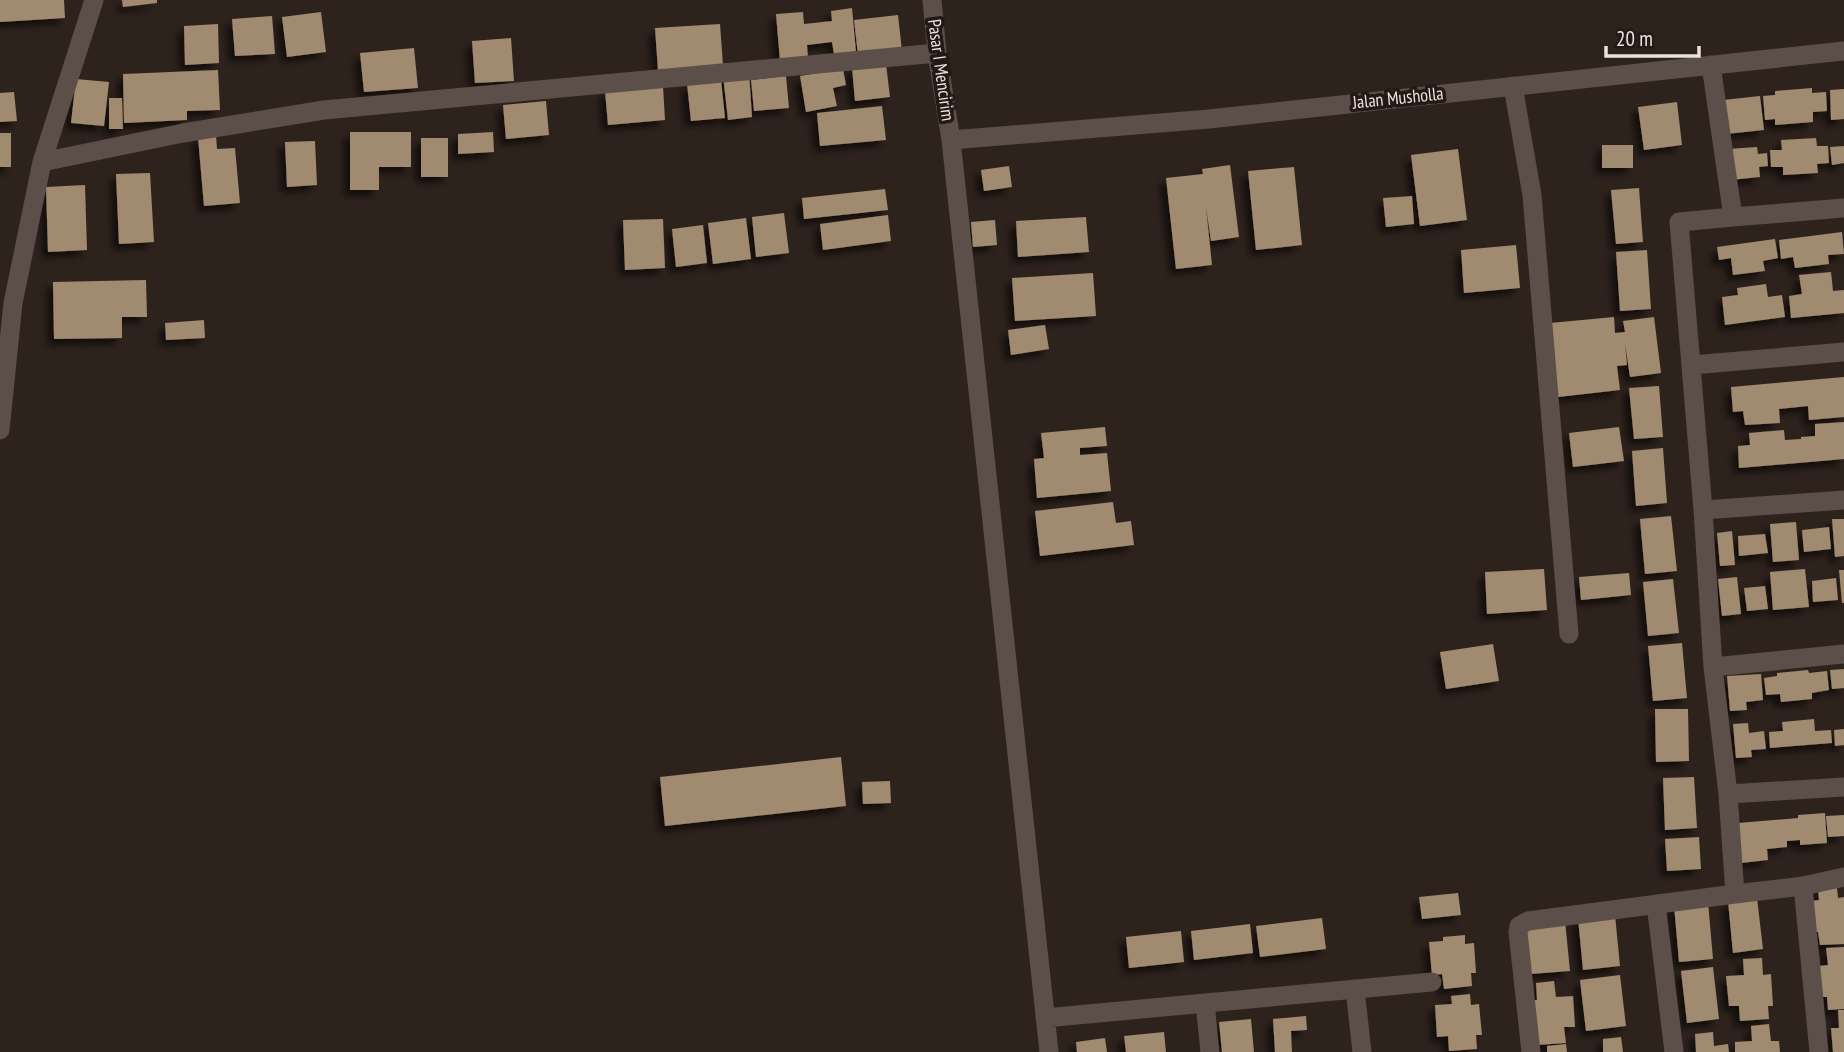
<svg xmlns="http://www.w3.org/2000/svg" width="1844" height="1052" viewBox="0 0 1844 1052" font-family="'PT Sans Narrow',sans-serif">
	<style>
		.building { fill: #a08a70; filter: url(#shadow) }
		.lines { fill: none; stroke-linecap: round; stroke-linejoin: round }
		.minor { stroke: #5c4f49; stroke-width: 19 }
		.labels { text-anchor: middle; stroke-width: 7; stroke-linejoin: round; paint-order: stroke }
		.street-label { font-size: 18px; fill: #eae2df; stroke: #241914 }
	</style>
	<defs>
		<filter id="shadow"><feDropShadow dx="-6" dy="6" stdDeviation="3.5" flood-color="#0009"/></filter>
	</defs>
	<rect width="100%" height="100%" fill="#2e221d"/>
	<!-- building -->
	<path class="building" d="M0 0H64L65 18 0 22Z
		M122 0H157V3L123 7Z
		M852 8 856 52 834 54 832 42 807 45 808 58 780 61 776 14 803 12 804 24 832 21 831 11Z
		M321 12 326 52 287 57 282 17Z
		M898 15 902 51 858 55 854 20Z
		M272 16 275 54 235 56 232 19Z
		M218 24 219 63 185 65 184 26Z
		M720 24 723 65 658 70 655 28Z
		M511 38 514 81 475 83 472 41Z
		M414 48 418 88 364 92 360 53Z
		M886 64 890 97 855 101 852 68Z
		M843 69 846 85 833 88 837 106 806 112 800 76Z
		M218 70 220 110 187 111V120L124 123 123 74Z
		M749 72 752 117 728 120 723 75Z
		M786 76 789 108 754 111 751 80Z
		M76 79 109 82 104 126 71 123Z
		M721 80 725 118 691 121 687 84Z
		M663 86 665 120 608 125 605 91Z
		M1812 88V93L1826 92 1827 111 1813 112V122L1775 125V119L1765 120 1763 96 1775 95V91Z
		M1844 89V119L1831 120 1830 90Z
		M14 92 17 121 0 122V93Z
		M1760 96 1764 130 1726 134 1723 100Z
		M109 98H122L123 129H109Z
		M546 101 549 135 506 139 503 105Z
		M1677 102 1682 145 1644 150 1638 107Z
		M882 106 886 140 820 146 817 113Z
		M350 132H411V167H379V190H350Z
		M493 132 494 152 458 154V134Z
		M0 133H11V167H0Z
		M216 135 217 149 235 148 240 203 204 206 198 137Z
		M421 138H448V177H421Z
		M1816 138 1817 146H1828L1829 163 1817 164 1818 173 1783 175V167H1771L1770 150H1782L1781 140Z
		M315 141 317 185 287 187 285 142Z
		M1602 145H1633V168H1602Z
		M1844 146V163L1832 165 1830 147Z
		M1757 147 1758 154 1767 153 1768 166 1759 167 1760 177 1730 180 1728 149Z
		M1458 149 1467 220 1420 226 1411 155Z
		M1230 165 1239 237 1211 241 1206 207 1212 265 1176 269 1166 178 1203 174 1202 169Z
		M1009 166 1012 187 984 191 981 170Z
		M1294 167 1302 245 1256 250 1248 171Z
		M150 173 154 242 119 244 116 174Z
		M85 185 87 250 48 252 46 187Z
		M1639 188 1643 242 1616 244 1611 190Z
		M885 189 888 210 804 219 802 198Z
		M1412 196 1414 224 1386 227 1383 198Z
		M784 213 789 253 756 257 752 217Z
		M888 215 891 241 823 250 820 224Z
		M1086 217 1089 252 1018 257 1016 221Z
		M746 218 751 259 713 264 708 223Z
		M663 219 665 268 625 270 623 220Z
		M995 220 997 245 973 247 971 222Z
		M703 225 707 263 676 267 672 229Z
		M1842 232 1844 254 1828 255 1829 264 1795 268 1793 257 1781 259 1779 240Z
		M1775 239 1778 258 1763 261 1765 271 1733 275 1731 258 1719 260 1717 247Z
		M1516 245 1520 288 1464 293 1461 250Z
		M1647 250 1651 309 1620 311 1616 252Z
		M1831 272 1833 291 1844 290V313L1791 318 1789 296 1802 294 1799 275Z
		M1093 273 1096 316 1015 321 1012 278Z
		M146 280 147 317H122V338L54 339 53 282Z
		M1766 284 1768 297 1782 295 1785 317 1725 325 1722 297 1738 295 1737 288Z
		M1614 317 1615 333 1625 332 1623 321 1654 317 1661 373 1630 377 1625 343 1627 365 1617 366 1620 390 1558 397 1550 323Z
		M204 320 205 338 166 340 165 323Z
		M1045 325 1049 349 1011 355 1008 330Z
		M1844 377V417L1809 420 1808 406 1779 409 1780 423 1745 425 1743 411 1733 412 1731 387Z
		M1659 386 1663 437 1634 439 1629 388Z
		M1844 422V459L1739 468 1738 446 1750 445 1749 433 1784 430 1785 440 1801 439V437L1815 436V424Z
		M1105 427 1107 446 1080 448V455L1107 453 1111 491 1037 498 1034 459 1044 458 1041 433Z
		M1619 427 1624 461 1573 467 1569 433Z
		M1663 448 1667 503 1636 506 1632 451Z
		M1113 502 1116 523 1131 521 1134 545 1040 556 1035 511Z
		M1671 516 1677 571 1645 574 1640 519Z
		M1832 519H1844V556L1835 557Z
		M1796 522 1799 560 1773 562 1770 524Z
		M1829 527 1831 549 1804 552 1802 530Z
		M1732 531 1735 565 1720 566 1717 533Z
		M1765 534 1768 553 1739 556 1738 536Z
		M1544 569 1547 610 1487 614 1485 572Z
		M1805 569 1809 607 1773 610 1770 572Z
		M1839 570H1844V603H1842Z
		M1629 573 1631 595 1581 600 1579 577Z
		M1737 577 1741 614 1722 616 1718 579Z
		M1836 578 1838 600 1813 602 1812 581Z
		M1673 579 1679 633 1648 636 1643 582Z
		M1765 586 1768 609 1747 611 1744 588Z
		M1682 643 1687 698 1653 701 1648 646Z
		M1493 644 1499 681 1446 689 1440 652Z
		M1844 669V688L1832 689 1830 670Z
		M1808 670 1809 673 1827 671 1829 690 1812 693V699L1781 702 1780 694 1766 695 1764 678 1777 676V673Z
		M1761 674 1763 700 1746 702 1747 710 1730 711 1727 676Z
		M1655 709H1688L1689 761 1656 762Z
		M1814 719 1815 731 1831 730 1832 743 1770 748 1769 732 1783 731 1782 722Z
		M1748 723 1749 733 1764 731 1766 749 1751 750 1752 757 1736 758 1733 724Z
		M1844 729V745L1835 746 1834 730Z
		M841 757 846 806 665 826 660 777Z
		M1694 777 1697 828 1665 830 1663 778Z
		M890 781 891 803 863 804 862 782Z
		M1825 813 1827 843 1800 845V840L1787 841V847L1767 849 1768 860 1741 863 1738 823 1798 818V815Z
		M1844 815V836L1828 837 1826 816Z
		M1699 837 1701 869 1667 871 1665 839Z
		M1837 888 1838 898 1844 897V944L1820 945 1818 932H1813L1811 901 1819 900 1818 889Z
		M1458 893 1461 915 1422 919 1419 897Z
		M1757 898 1763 949 1733 953 1728 901Z
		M1708 902 1713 959 1679 962 1674 905Z
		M1615 915 1620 966 1583 970 1578 918Z
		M1322 918 1326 949 1260 957 1256 926Z
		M1565 921 1570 971 1530 974 1525 925Z
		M1250 924 1253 953 1194 960 1191 931Z
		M1181 931 1184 962 1129 968 1126 937Z
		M1465 935V944L1474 943 1476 973H1471L1472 986 1444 989 1442 974 1432 975 1429 942 1443 941V937Z
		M1844 947V1009L1828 1010 1827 997H1822L1819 966 1828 965 1826 948Z
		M1762 958 1763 975 1771 974 1773 1006H1768L1769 1019 1740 1021 1739 1006H1729L1726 976 1744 975 1743 959Z
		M1713 967 1719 1019 1687 1023 1681 971Z
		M1620 975 1626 1026 1586 1031 1580 980Z
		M1554 981 1556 997 1573 996 1575 1027H1564L1566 1043 1537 1045 1528 1001 1537 1000 1536 983Z
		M1470 994 1471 1005 1479 1004 1482 1035H1476L1477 1049 1449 1051 1448 1036 1437 1037 1435 1005 1452 1004 1451 996Z
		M1838 1010H1844V1052H1833L1831 1028H1839Z
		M1306 1016 1307 1030 1291 1031 1292 1052H1275L1273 1019Z
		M1251 1019 1254 1052H1222L1219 1022Z
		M1769 1024 1771 1041H1779L1780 1052H1735V1042L1752 1041 1751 1026Z
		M1164 1032 1166 1052H1126L1124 1036Z
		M1713 1032 1714 1046 1728 1044 1729 1052H1696L1695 1034Z
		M1621 1037 1623 1052H1603V1039Z
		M1105 1038 1107 1052H1077L1076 1042Z
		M1566 1044 1567 1052H1547V1046Z"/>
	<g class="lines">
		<!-- minor -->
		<path class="minor" d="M932 0 937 53 951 140 1049 1052
			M1513 86 1532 195 1569 634
			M951 140 1209 119 1844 51
			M42 162 183 133 324 110 937 53
			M1733 217 1844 208
			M1692 365 1844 352
			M0 430 13 303 42 162 94 0
			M1703 510 1844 500
			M1713 667 1844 654
			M1728 794 1844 787
			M1803 886 1819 1052
			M1735 894 1803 886 1844 877
			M1656 904 1674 1052
			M1355 989 1362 1052
			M1205 1003 1210 1052
			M1045 1018 1432 982
			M1531 1052 1518 932 1519 926 1528 921 1735 894 1728 794 1713 667 1703 510 1679 222 1733 217 1711 65"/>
	</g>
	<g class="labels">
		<!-- street labels -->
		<g class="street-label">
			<text transform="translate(941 70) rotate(82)" y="6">Pasar I Mencirim</text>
			<text transform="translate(1398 98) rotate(-6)" y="6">Jalan Musholla</text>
		</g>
	</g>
	<!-- scale -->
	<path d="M1606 46v10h93v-10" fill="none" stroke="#eae2df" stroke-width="3.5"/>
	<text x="1616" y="46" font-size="21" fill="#eae2df" stroke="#241914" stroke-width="5" paint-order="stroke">20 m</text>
</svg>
